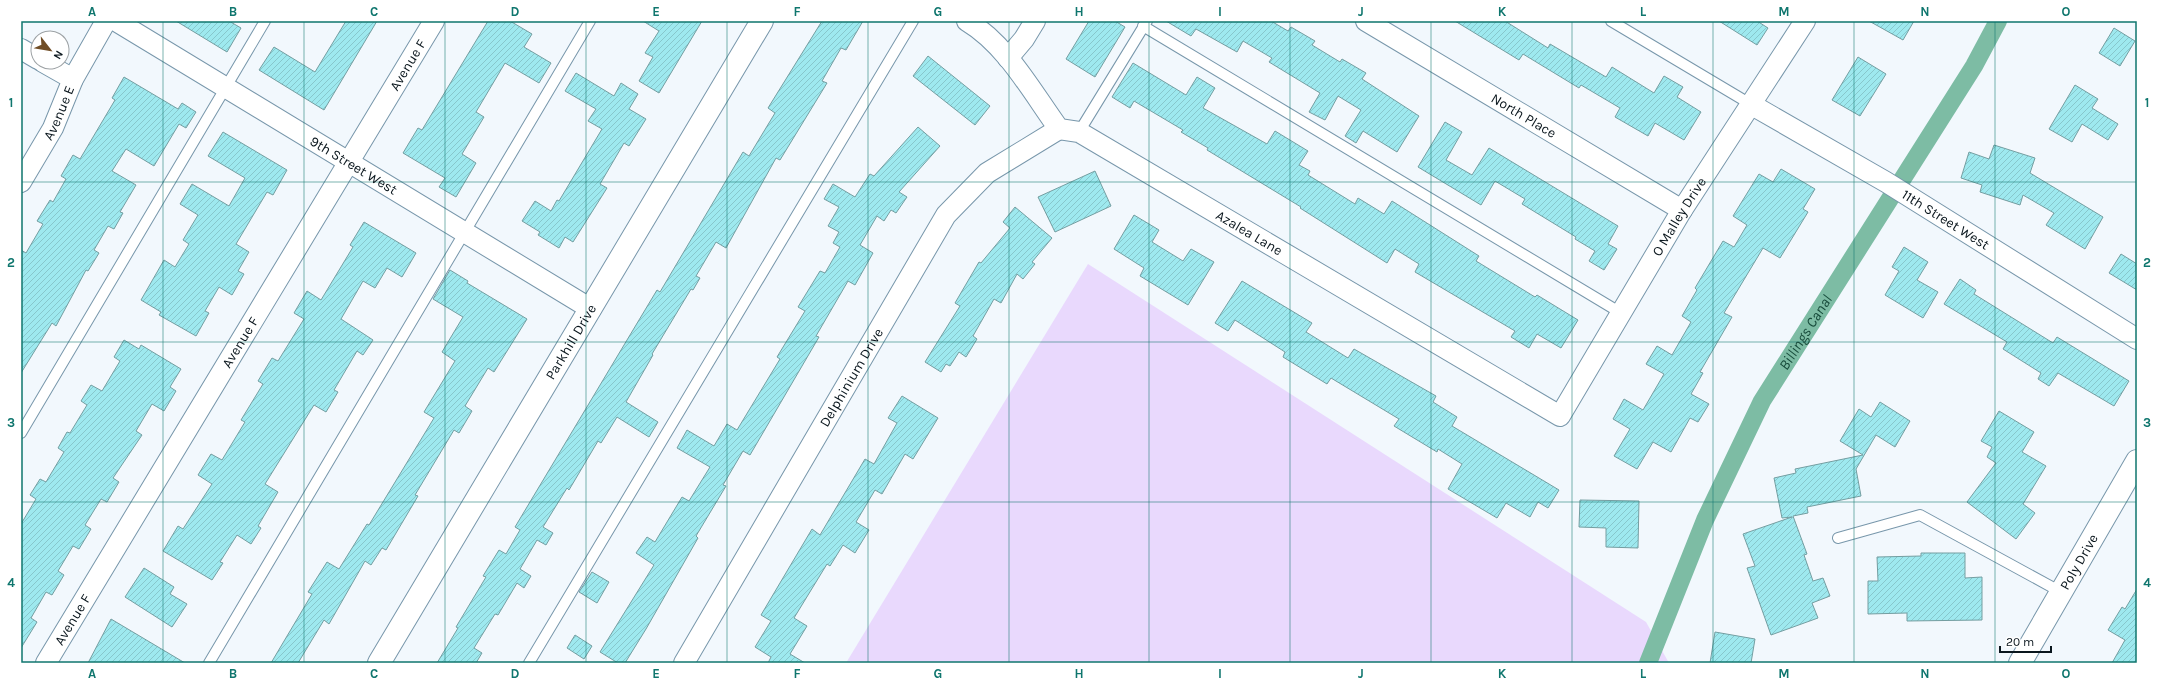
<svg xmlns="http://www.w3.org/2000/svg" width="2158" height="684" viewBox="0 0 2158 684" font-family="Karla,sans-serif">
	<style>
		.green { fill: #e9d9fd }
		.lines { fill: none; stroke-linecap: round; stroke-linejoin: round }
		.canal { stroke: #7dbca4; stroke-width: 18 }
		.building { fill: url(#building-hatch); stroke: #749ea1 }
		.service-casing { stroke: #7897ab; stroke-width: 12 }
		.minor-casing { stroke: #7897ab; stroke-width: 22 }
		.tertiary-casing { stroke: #7897ab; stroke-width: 24 }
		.service { stroke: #fff; stroke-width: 10 }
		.minor { stroke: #fff; stroke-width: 20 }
		.tertiary { stroke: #fff; stroke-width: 22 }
		.grid { fill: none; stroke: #0f766e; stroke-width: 1; stroke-opacity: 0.55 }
		.labels { text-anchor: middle; stroke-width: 3; stroke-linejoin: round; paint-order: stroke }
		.street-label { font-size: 14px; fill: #0a161d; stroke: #fff }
		.water-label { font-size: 15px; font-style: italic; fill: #174b3b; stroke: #fff }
		.neatline { fill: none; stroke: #0f766e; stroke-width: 1.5 }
		.grid-label { font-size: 13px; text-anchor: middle; font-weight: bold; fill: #0f766e }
	</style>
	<defs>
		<pattern id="building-hatch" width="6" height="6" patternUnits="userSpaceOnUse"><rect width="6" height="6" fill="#9ee9ef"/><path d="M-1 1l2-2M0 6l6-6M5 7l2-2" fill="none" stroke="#87c7cc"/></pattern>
	</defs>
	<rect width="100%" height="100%" fill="#f2f8fd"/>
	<!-- green -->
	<path class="green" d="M1088 264 1646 622 1669 663H846Z"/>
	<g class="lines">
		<!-- canal -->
		<path class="canal" id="s1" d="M1648 663 1705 520 1762 401 1974 66 1998 21"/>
	</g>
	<!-- building -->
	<path class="building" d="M176 21H229L241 28 227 52Z
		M346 21H377L324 110 259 70 274 47 315 72Z
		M488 21H510L532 34 524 47 551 63 539 83 505 63 476 112 484 117 462 154 476 163 456 197 439 187 445 178 403 153 418 128 422 130Z
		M643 21H702L659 93 639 81 653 57 645 53 659 31Z
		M822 21H863L846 50 841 48 822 81 827 83 780 160 776 158 726 248 716 242 696 276 700 278 693 290 691 289 652 354 653 355 626 402 658 422 649 437 617 417 601 443 598 441 569 490 567 488 543 527 553 533 546 545 537 540 520 569 531 576 524 588 517 583 498 615 495 614 474 648 482 653 476 663H437L458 628 456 627 486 577 483 576 499 550 506 554 520 530 515 527 627 340 657 290 660 292 743 152 749 156 775 113 768 108Z
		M1089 21H1115L1125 27 1095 77 1066 59Z
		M1166 21H1271L1288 31 1291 27 1315 41 1312 45 1340 62 1342 59 1366 73 1362 79 1419 116 1397 152 1363 131 1356 143 1345 136 1361 110 1338 96 1325 120 1309 112 1320 93 1269 62 1272 58 1243 41 1237 52 1196 29 1191 36Z
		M1455 21H1505L1548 48 1550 44 1606 77 1612 67 1654 93 1664 76 1683 87 1677 97 1701 112 1684 140 1655 123 1648 136 1615 117 1620 108 1581 85 1579 88 1523 54 1519 60Z
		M1719 21H1757L1768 28 1757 45Z
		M1869 21H1914L1903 40Z
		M2114 28 2135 41 2120 66 2099 53Z
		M928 56 990 106 975 125 913 76Z
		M1858 57 1886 74 1860 116 1832 100Z
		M1133 63 1186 95 1197 77 1215 88 1203 108 1267 144 1275 131 1308 151 1299 165 1310 171 1308 175 1355 204 1358 198 1384 214 1392 201 1479 256 1476 261 1535 297 1537 295 1578 320 1561 348 1537 334 1529 348 1511 337 1515 331 1415 272 1419 264 1395 249 1387 263 1300 208 1301 207 1207 150 1208 148 1181 132 1183 130 1134 101 1130 108 1112 97Z
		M576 73 614 96 621 83 638 94 629 109 646 119 629 146 624 143 600 184 607 188 573 242 565 237 559 248 538 235 540 232 522 221 535 201 551 211 557 200 559 201 602 129 588 121 596 109 565 91Z
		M124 77 178 109 182 103 196 112 186 128 179 124 154 166 126 149 112 171 136 185 120 212 123 213 114 229 108 226 94 250 99 253 88 271 86 270 56 326 52 323 21 373V250L26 253 43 224 37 221 50 200 53 202 66 179 61 176 73 155 80 159 115 100 112 98Z
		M2075 85 2098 99 2092 108 2118 124 2108 140 2082 124 2072 142 2049 129Z
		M1445 122 1462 132 1446 160 1472 175 1489 148 1618 226 1608 244 1617 249 1604 270 1589 261 1595 251 1575 239 1576 237 1522 204 1525 199 1495 181 1481 205 1418 167Z
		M918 127 940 146 899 192 907 197 896 213 891 210 884 221 877 216 860 245 873 253 855 285 848 281 816 336 819 337 750 455 743 451 723 485 726 486 696 536 698 538 646 629 625 663H618L600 652 654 565 636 553 647 537 655 542 682 497 689 501 710 467 677 448 687 430 714 446 727 424 737 430 780 359 777 357 805 311 798 307 820 271 825 273 840 247 833 243 839 232 828 226 839 207 824 199 833 184 855 197 870 174 874 176Z
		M223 132 287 170 273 195 267 192 236 244 249 252 238 271 244 274 232 295 219 287 205 311 209 313 196 336 159 315 161 312 141 300 164 260 175 267 189 244 183 240 198 215 180 204 192 184 229 206 245 178 208 156Z
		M1994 145 2035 158 2030 173 2103 217 2085 249 2046 225 2054 213 2023 195 2020 205 1980 192 1982 185 1961 178 1969 152 1989 159Z
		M1781 169 1815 189 1803 209 1808 212 1780 258 1763 248 1724 313 1732 317 1700 372 1703 373 1691 394 1709 404 1698 422 1690 418 1671 452 1653 442 1637 469 1614 456 1630 429 1613 419 1624 399 1643 410 1664 374 1646 364 1657 346 1672 355 1691 322 1682 316 1697 290 1695 288 1723 241 1734 247 1747 225 1733 216 1759 174 1773 182Z
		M1095 171 1111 206 1055 232 1038 197Z
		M1015 207 1052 238 1032 262 1035 264 1023 279 1017 274 1001 303 994 299 973 336 977 339 966 357 959 352 950 366 946 364 941 372 925 362 960 306 955 303 979 262 981 263 1010 228 1003 222Z
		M1134 215 1159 230 1152 242 1183 261 1191 249 1214 262 1188 305 1140 276 1144 268 1114 249Z
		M364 222 416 253 402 277 387 268 375 288 363 281 341 319 373 340 363 355 357 351 334 390 338 392 326 412 314 405 265 484 278 492 258 526 261 528 251 544 237 535 220 562 223 563 212 580 163 551 178 526 183 529 212 484 198 475 211 454 222 460 245 422 241 420 263 384 258 381 272 358 278 361 304 319 294 313 307 291 321 300 353 247 350 245Z
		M1904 247 1928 262 1917 280 1938 292 1923 318 1885 295 1899 271 1892 267Z
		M2121 254 2137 264V290L2109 273Z
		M450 270 468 281 467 283 527 319 494 372 488 368 465 406 472 411 459 433 454 430 415 495 418 496 386 550 382 548 371 565 365 561 329 624 324 620 298 663H271L312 594 308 592 327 562 339 569 367 524 369 525 434 418 424 412 455 361 442 352 463 317 433 299Z
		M1960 279 1976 290 1974 294 2053 343 2057 337 2129 381 2114 406 2058 373 2049 386 2038 379 2041 373 2003 349 2007 342 1944 304Z
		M1242 281 1312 323 1306 332 1348 358 1354 349 1436 396 1433 402 1457 417 1452 426 1559 490 1548 508 1538 502 1530 517 1506 503 1497 518 1448 489 1462 464 1438 449 1437 452 1394 426 1399 419 1331 378 1327 384 1283 357 1285 352 1235 320 1228 331 1215 323Z
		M124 340 139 349 141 345 181 369 170 387 176 391 164 411 152 404 136 431 142 435 113 478 119 482 107 502 101 499 85 525 91 529 79 549 73 546 58 571 64 575 52 595 46 592 31 618 37 622 21 648V524L36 499 30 495 40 479 46 482 64 452 58 448 67 432 70 433 87 405 81 401 91 385 102 391 120 361 114 357Z
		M902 396 938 418 913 459 905 454 882 494 875 490 856 522 869 530 855 553 843 545 830 566 827 564 794 618 807 626 790 654 805 663H768L771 657 755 647 771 621 761 615 812 529 820 535 865 459 874 464 897 423 888 418Z
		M1880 402 1910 421 1895 447 1876 435 1856 469 1861 496 1807 507 1808 513 1793 516 1807 554 1804 555 1813 581 1823 578 1830 596 1812 603 1818 618 1771 635 1747 568 1755 566 1743 534 1792 517 1782 518 1774 478 1796 473 1795 469 1863 455 1840 441 1859 409 1871 417Z
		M1999 411 2034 432 2022 452 2046 466 2023 504 2035 513 2016 539 1967 502 1996 463 1987 457 1992 447 1981 441Z
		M1580 500 1639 501 1638 548 1606 547V528L1579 527Z
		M1921 553H1965V578L1982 577V620L1907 621V613L1868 614V581H1878L1877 557 1921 556Z
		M144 568 174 587 170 594 187 604 172 627 125 597Z
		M592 572 609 582 597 603 579 592Z
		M2137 589V663H2112L2125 640 2108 630 2122 607 2125 609Z
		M111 619 185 663H88Z
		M1715 632 1755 639 1751 663H1710Z
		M575 635 592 646 584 659 567 648Z"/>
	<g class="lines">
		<defs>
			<path id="service" d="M1611 21 1752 105
				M1143 26 1621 313
				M1079 132 1147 21
				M21 433 265 21
				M1838 538 1920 515 2061 592
				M209 663 590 21
				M529 663 913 21"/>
			<g id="minor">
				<path id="s2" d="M116 21 591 309"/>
				<path id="s3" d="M967 21C1007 45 1032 92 1059 129L1079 132 1560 416 1682 210 1805 21"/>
				<path id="s4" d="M1366 21 1682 210"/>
				<path d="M21 49 38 59"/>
				<path d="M1008 58 1024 39 1035 21"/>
				<path d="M43 62 73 79"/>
				<path id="s5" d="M1752 105 1886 182 2137 339"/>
				<path id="s6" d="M21 182 53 128 73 79 106 21"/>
				<path id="s7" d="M46 663 434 21"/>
				<path id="s8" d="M684 663 946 215 987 173 1059 129"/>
			</g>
			<g id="tertiary">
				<path id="s9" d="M379 663 762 21"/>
				<path id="s10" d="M2020 663 2137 461"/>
			</g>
		</defs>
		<!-- service casing -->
		<use href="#service" class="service-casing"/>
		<!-- minor casing -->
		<use href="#minor" class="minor-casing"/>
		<!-- tertiary casing -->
		<use href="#tertiary" class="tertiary-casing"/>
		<!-- service -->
		<use href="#service" class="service"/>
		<!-- minor -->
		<use href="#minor" class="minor"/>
		<!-- tertiary -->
		<use href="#tertiary" class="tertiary"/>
	</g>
	<!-- grid -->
	<path class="grid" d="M163 21V663M304 21V663M445 21V663M586 21V663M727 21V663M868 21V663M1009 21V663M1149 21V663M1290 21V663M1431 21V663M1572 21V663M1713 21V663M1854 21V663M1995 21V663M21 182H2137M21 342H2137M21 502H2137"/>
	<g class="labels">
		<!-- street labels -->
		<g class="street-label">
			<text dy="5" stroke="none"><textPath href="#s7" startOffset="699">Avenue F</textPath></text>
			<text dy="5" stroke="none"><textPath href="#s6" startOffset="79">Avenue E</textPath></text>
			<text dy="5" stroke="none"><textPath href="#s4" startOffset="184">North Place</textPath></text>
			<text dy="5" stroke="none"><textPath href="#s2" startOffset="278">9th Street West</textPath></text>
			<text dy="5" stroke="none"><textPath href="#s3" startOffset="954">O Malley Drive</textPath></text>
			<text dy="5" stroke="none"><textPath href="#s5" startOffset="225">11th Street West</textPath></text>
			<text dy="5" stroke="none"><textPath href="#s3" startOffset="361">Azalea Lane</textPath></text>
			<text dy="5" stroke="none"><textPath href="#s7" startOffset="375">Avenue F</textPath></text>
			<text dy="5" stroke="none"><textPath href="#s9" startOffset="374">Parkhill Drive</textPath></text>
			<text dy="5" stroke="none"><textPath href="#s8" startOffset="331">Delphinium Drive</textPath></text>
			<text dy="5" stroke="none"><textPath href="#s10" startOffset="117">Poly Drive</textPath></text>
			<text dy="5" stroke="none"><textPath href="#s7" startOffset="51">Avenue F</textPath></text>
		</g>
		<!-- water labels -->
		<g class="water-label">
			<text dy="5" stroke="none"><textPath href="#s1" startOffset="367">Billings Canal</textPath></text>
		</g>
	</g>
	<!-- border -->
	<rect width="2158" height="684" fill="none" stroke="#ffffff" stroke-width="44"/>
	<!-- north arrow -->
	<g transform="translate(50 50) rotate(121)"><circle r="19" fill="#ffffff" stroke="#9da2a5"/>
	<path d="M0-3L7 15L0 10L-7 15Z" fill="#704d26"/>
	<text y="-6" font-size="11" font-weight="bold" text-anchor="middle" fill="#0a161d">N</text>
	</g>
	<!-- scale -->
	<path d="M2000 646v6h51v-6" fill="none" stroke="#0a161d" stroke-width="2"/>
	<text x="2006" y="646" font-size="12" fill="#0a161d" stroke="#ffffff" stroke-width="3" paint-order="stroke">20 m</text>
	<rect x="22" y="22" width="2114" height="640" class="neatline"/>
	<g class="grid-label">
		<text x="92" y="16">A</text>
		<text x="233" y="16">B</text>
		<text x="374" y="16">C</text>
		<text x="515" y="16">D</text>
		<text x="656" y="16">E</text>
		<text x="797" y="16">F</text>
		<text x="938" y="16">G</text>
		<text x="1079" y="16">H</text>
		<text x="1220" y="16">I</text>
		<text x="1361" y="16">J</text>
		<text x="1502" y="16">K</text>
		<text x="1643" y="16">L</text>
		<text x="1784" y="16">M</text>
		<text x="1925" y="16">N</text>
		<text x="2066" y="16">O</text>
		<text x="11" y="107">1</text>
		<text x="2147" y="107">1</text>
		<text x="11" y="267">2</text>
		<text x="2147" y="267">2</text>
		<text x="11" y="427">3</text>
		<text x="2147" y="427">3</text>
		<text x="11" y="587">4</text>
		<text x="2147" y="587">4</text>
		<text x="92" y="678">A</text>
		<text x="233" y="678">B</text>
		<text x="374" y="678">C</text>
		<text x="515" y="678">D</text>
		<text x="656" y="678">E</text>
		<text x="797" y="678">F</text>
		<text x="938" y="678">G</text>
		<text x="1079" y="678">H</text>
		<text x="1220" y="678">I</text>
		<text x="1361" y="678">J</text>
		<text x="1502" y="678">K</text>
		<text x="1643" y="678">L</text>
		<text x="1784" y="678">M</text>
		<text x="1925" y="678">N</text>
		<text x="2066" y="678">O</text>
	</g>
</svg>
